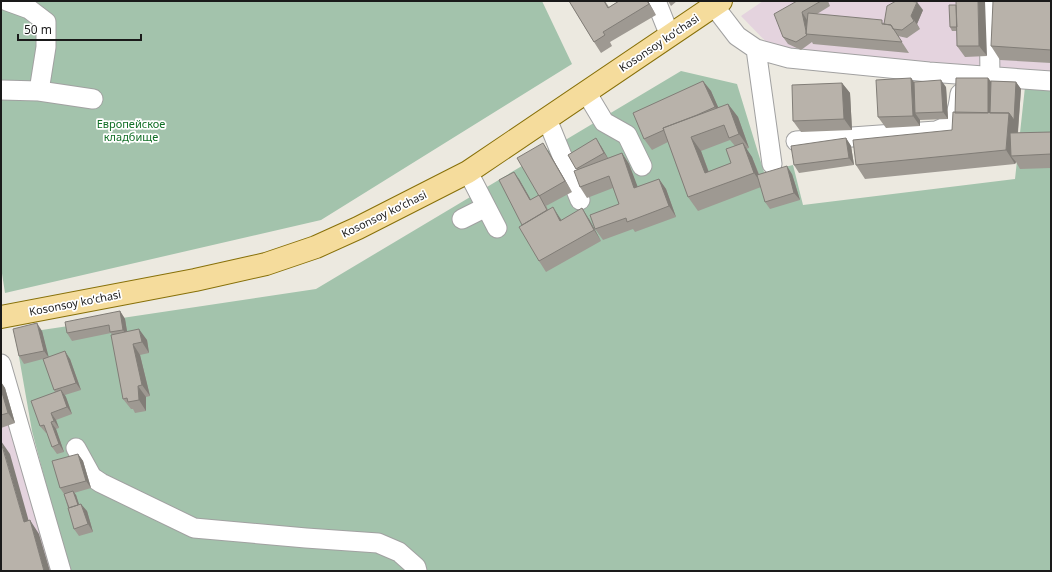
<svg xmlns="http://www.w3.org/2000/svg" width="1052" height="572" viewBox="0 0 1052 572" font-family="'Noto Sans',sans-serif">
	<style>
		.industrial { fill: #e4d3de }
		.cemetery { fill: #a3c3ac }
		.lines { fill: none; stroke-linecap: round; stroke-linejoin: round }
		.minor-casing { stroke: #a1a1a1; stroke-width: 21 }
		.major-casing { stroke: #877009; stroke-width: 24 }
		.minor { stroke: #fff; stroke-width: 19 }
		.major { stroke: #f5dc9c; stroke-width: 22 }
		.wall { fill: #9e9992; fill-rule: evenodd }
		.shaded-wall { fill: #817d77 }
		.building { fill: #b8b2aa; stroke: #817d77 }
		.labels { text-anchor: middle; stroke-width: 3.5; stroke-linejoin: round; paint-order: stroke }
		.street-label { font-size: 11px; fill: #1a1a1a; stroke: #fff }
		.park-label { font-size: 11px; fill: #126f27; stroke: #fff }
	</style>
	<rect width="100%" height="100%" fill="#ece9e0"/>
	<!-- industrial -->
	<path class="industrial" d="M763 1H1051V79L775 51 741 16Z
		M1 401 54 571H1Z"/>
	<!-- cemetery -->
	<path class="cemetery" d="M1 1H542L572 64 321 220 5 293 1 267Z
		M681 71 737 84 764 172 793 165 803 205 1015 179 1025 87 1051 89V571H69L32 431 15 334 316 289Z"/>
	<g class="lines">
		<defs>
			<path id="minor" d="M7 1 29 9 46 22V47L39 91
				M656 1 670 36
				M989 1 990 77
				M714 6 737 36 756 49 789 58 929 72 1051 81
				M756 49 772 164
				M1 90 39 91 93 99
				M586 92 604 122 627 135 642 166
				M547 119 580 200
				M796 141 936 131C955 125 958 112 960 94
				M468 172 497 228
				M462 219 486 207
				M1 364 61 571
				M76 448 92 477 101 483 194 528 306 538 378 543 399 552 416 567 417 571"/>
			<path id="major" d="M1 317 195 280 266 264 316 247 358 228 468 172 721 1"/>
		</defs>
		<!-- minor casing -->
		<use href="#minor" class="minor-casing"/>
		<!-- major casing -->
		<use href="#major" class="major-casing"/>
		<!-- minor -->
		<use href="#minor" class="minor"/>
		<!-- major -->
		<use href="#major" class="major"/>
	</g>
	<!-- wall -->
	<path class="wall" d="M569 1H605L609 7 619 1H648L656 15 610 42 612 46 601 53 594 42Z
		M668 1H677L671 6Z
		M797 1H828L830 6 817 14 885 23 923 10 917 24 920 29 907 38 898 36 909 53 813 44 812 42 801 50 788 44 783 37Z
		M1051 1V63L1000 60 991 46Z
		M956 5 987 56 965 57 957 46V31H952L950 27Z
		M911 78 914 82 946 87 948 119 920 120V126L886 128 878 117Z
		M988 78 991 81 1016 82 1021 89 1018 133 1051 132V168L1020 169 1016 162 1015 164 865 179 856 165 952 130 955 113Z
		M703 81 711 91 718 108 728 104 738 117 749 148 746 149 752 157 759 174H792L800 200 770 209 765 202 761 187 698 211 688 197 668 142 652 150 644 139ZM730 140 735 146 731 163 709 172 701 151Z
		M842 83 850 93 852 130 801 132 793 121Z
		M846 138 851 146 854 165 799 173 794 165Z
		M601 146 608 158 622 153 629 164 637 187 659 179 666 189 676 217 635 232 633 229 603 240 595 229 619 204 613 188 587 198 580 187 577 170 568 155Z
		M550 154 572 192 546 206V205L548 210 560 218 561 220 589 219 601 241 546 272 539 261 522 225 519 179 531 200 539 195Z
		M120 311 125 319 127 332 147 340 149 353 140 355 150 396 146 397V411L135 413 133 409H131L123 399 112 335 111 333 72 341 67 333Z
		M42 331 48 357 70 359 81 390 65 395 72 414 56 420 59 428 56 429 64 452 57 454 52 447 47 433H46L40 426 55 392 54 390 43 359 24 364 19 356Z
		M1 382 5 388 15 423 1 428Z
		M78 454 83 461 91 488 74 493 76 495 79 505 87 511 93 532 79 536 74 529 64 494 60 488Z"/>
	<!-- shaded-wall -->
	<path class="shaded-wall" d="M647 1H648L656 15 649 4Z
		M978 1H985L987 56 979 46Z
		M917 2 923 10 917 24 920 29 911 16Z
		M802 12 807 20V34Z
		M911 78 919 89 915 113 920 120V126L913 116Z
		M988 78 996 89 995 119 988 116Z
		M941 80 946 87 948 119 943 112Z
		M703 81 711 91 723 118 715 107Z
		M1016 82 1021 89 1016 155 1011 156 1016 162 1015 164 1006 150 1009 113Z
		M842 83 850 93 852 130 844 119Z
		M728 104 738 117 749 148 739 134Z
		M691 137 701 151 714 187 705 173Z
		M596 138 601 146 609 160 604 153Z
		M846 138 851 146 854 165 849 158Z
		M543 143 550 154 572 192 565 181Z
		M743 143 752 157 763 186 754 173Z
		M622 153 629 164 642 198 634 188Z
		M787 166 792 174 800 200 794 193Z
		M514 172 519 179 535 207 530 200Z
		M659 179 666 189 676 217 669 206Z
		M553 207 560 218 568 231 560 221Z
		M582 208 589 219 601 241 594 230Z
		M120 311 125 319 128 337 123 330Z
		M37 323 42 331 49 358 44 351Z
		M139 329 147 340 149 353 142 342Z
		M133 344 140 355 150 396 142 385Z
		M65 351 70 359 81 390 76 383Z
		M1 382 5 388 15 423 8 413 1 389Z
		M138 386 146 397V411L139 400Z
		M61 390 66 397 72 414 67 407Z
		M51 413 56 420 59 428 54 421Z
		M51 422 56 429 64 452 59 444Z
		M1 441 10 454 33 536 24 522Z
		M78 454 83 461 91 488 86 481Z
		M73 491 76 495 81 510 78 506Z
		M81 504 87 511 93 532 88 524Z
		M30 520 39 534 50 571H44Z"/>
	<!-- building -->
	<path class="building" d="M569 1H604L608 8 619 1H647L649 4 603 32 605 35 594 42Z
		M797 1H821L802 12 806 31V34L807 35 796 42 783 37 774 14Z
		M896 1H909L917 2 911 16 914 21 902 30 893 29 891 25 884 24 887 6Z
		M956 1H978L979 46H957Z
		M993 1H1051V50L991 46Z
		M949 5H956L957 27H950Z
		M808 13 882 20V24L891 25 902 42 806 34Z
		M911 78 913 116 878 117 876 80Z
		M956 78H988V113H955Z
		M941 80 943 112 915 113 914 82Z
		M703 81 715 107 697 115 663 128 664 130 644 139 633 113Z
		M991 81 1016 82 1014 120 1009 113H990Z
		M842 83 844 119 793 121 792 85Z
		M728 104 739 134 729 138 724 125 691 137 705 173 731 163 726 149 743 143 754 173 688 197 663 128Z
		M953 112 1009 113 1006 150 856 165 853 140 952 130Z
		M1051 132V154L1011 156 1010 133Z
		M596 138 604 153 576 169 568 155Z
		M846 138 849 158 794 165 791 146Z
		M543 143 565 181 539 196 517 158Z
		M622 153 634 188 659 179 669 206 627 222 626 218 595 229 590 215 619 204 609 176 580 187 574 171Z
		M787 166 794 193 765 202 757 175Z
		M514 172 530 200 539 195 547 210 522 225 499 180Z
		M553 207 560 221 582 208 594 230 539 261 519 227Z
		M120 311 123 330 110 332 109 325 67 333 65 322Z
		M37 323 44 351 19 356 13 329Z
		M139 329 142 342 133 344 142 385 138 386 139 400 128 402 127 398 123 399 111 335Z
		M65 351 76 383 54 390 43 359Z
		M1 389 8 413 1 415Z
		M61 390 67 407 51 413 54 421 51 422 59 444 52 447 44 425 40 426 31 401Z
		M1 442 24 522 30 520 44 571H1Z
		M78 454 86 481 60 488 52 461Z
		M73 491 78 505 69 508 64 494Z
		M81 504 88 524 74 529 68 508Z"/>
	<g class="labels">
		<!-- street labels -->
		<g class="street-label">
			<text transform="translate(659 43) rotate(-34)" y="4">Kosonsoy koʻchasi</text>
			<text transform="translate(384 214) rotate(-26)" y="4">Kosonsoy koʻchasi</text>
			<text transform="translate(75 303) rotate(-11)" y="4">Kosonsoy koʻchasi</text>
		</g>
		<!-- park labels -->
		<g class="park-label">
			<text x="131" y="128">Европейское<tspan x="131" dy="13">кладбище</tspan></text>
		</g>
	</g>
	<!-- border -->
	<rect width="1052" height="572" fill="none" stroke="#1a1a1a" stroke-width="4"/>
	<!-- scale -->
	<path d="M18 34v6h123v-6" fill="none" stroke="#1a1a1a" stroke-width="2"/>
	<text x="24" y="34" font-size="12" fill="#1a1a1a" stroke="#ffffff" stroke-width="3" paint-order="stroke">50 m</text>
</svg>
